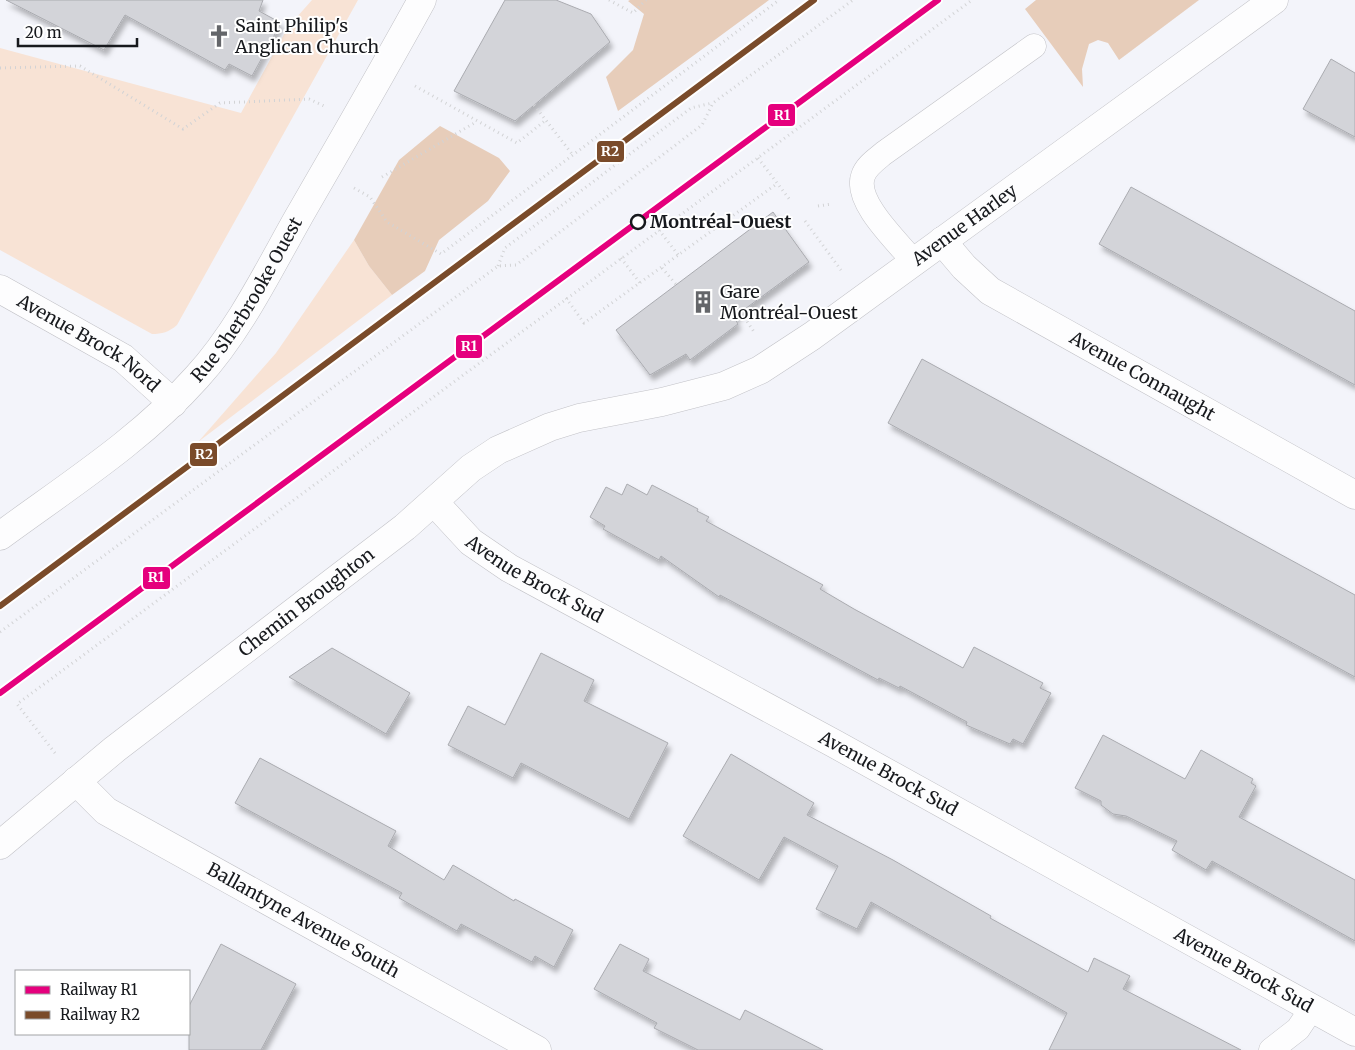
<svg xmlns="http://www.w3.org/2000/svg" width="1355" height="1050" viewBox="0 0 1355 1050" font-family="Merriweather,serif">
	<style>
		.green { fill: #f8e3d5 }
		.forest { fill: #e7cdba }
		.building { fill: #d3d4d9; stroke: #aaabb0; filter: url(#shadow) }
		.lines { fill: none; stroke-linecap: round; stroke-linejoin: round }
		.service-casing { stroke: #c2c2c7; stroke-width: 25 }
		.minor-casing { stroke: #c2c2c7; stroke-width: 29 }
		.secondary-casing { stroke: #c2c2c7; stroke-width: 29 }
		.path { stroke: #d2d3d5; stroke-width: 3; stroke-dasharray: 1 4; stroke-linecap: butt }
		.service { stroke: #fdfdfe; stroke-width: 24 }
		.minor { stroke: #fdfdfe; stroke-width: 28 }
		.secondary { stroke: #fdfdfe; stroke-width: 28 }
		.rail-1-casing { stroke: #fff; stroke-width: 10 }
		.rail-2-casing { stroke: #fff; stroke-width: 10 }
		.rail-1 { stroke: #e5007d; stroke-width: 6 }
		.rail-2 { stroke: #7a4b2a; stroke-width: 6 }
		.stop-dot { fill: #fff; stroke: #17191d; stroke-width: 2.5 }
		.labels { text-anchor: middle; stroke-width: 4; stroke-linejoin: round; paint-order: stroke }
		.poi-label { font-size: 18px; fill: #17191d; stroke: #fff; text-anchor: start }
		.stop-label { font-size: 18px; font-weight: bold; fill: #17191d; stroke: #fff; text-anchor: start }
		.street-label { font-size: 18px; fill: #17191d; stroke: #fff }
		.line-badge { stroke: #fff; stroke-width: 2 }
		.badge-label { font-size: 14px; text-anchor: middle; font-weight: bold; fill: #fff }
	</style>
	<defs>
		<filter id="shadow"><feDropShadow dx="3" dy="5.5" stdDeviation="2.5" flood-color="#0004"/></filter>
	</defs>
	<rect width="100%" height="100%" fill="#f3f4fa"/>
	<!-- green -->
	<path class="green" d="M312 0H358L177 325C169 332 162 334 152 334L0 250V48L241 113 288 27Z
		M354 240 369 266 392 295 198 442 276 353Z"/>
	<!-- forest -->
	<path class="forest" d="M630 0H769L618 111 606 77 633 50 644 14 628 1Z
		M1036 0H1199L1119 60 1108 43 1098 40 1089 44 1082 69 1083 87 1025 9Z
		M440 126 499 158 510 171 488 201 439 240 425 271 392 295 369 266 354 240 399 160Z"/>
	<!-- building -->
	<path class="building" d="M6 0H263L259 11 281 23 252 76 229 64 225 70 125 15 104 50Z
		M505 0H556L591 14 610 42 515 121 454 91Z
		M1331 59 1355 73V137L1303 109Z
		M1131 187 1355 311V385L1099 244Z
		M773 212 809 262 734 317 738 324 690 360 686 354 650 375 616 330Z
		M922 359 1355 595V677L888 423Z
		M627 484 647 495 652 485 698 509 697 511 709 517 706 521 823 585 820 589 854 609 963 668 974 647 1043 683 1040 688 1051 693 1023 744 1013 739 1010 744 966 725 967 722 900 686 899 688 879 678 878 680 720 595 719 597 661 556 659 560 603 529 605 526 590 517 606 487 622 495Z
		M332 648 410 693 386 734 289 677Z
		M541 653 594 680 584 701 668 743 629 819 521 763 513 778 448 745 468 706 505 725Z
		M1103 735 1185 779 1201 750 1253 779 1251 783 1256 786 1239 817 1355 880V941L1212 861 1206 870 1172 850 1177 841 1126 816 1113 814 1101 805V801L1075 788Z
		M731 754 814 803 807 815 893 860 991 916 990 918 1088 972 1094 958 1130 976 1123 989 1241 1050H1049L1067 1013 871 902 857 929 816 909 838 866 784 837 759 880 683 836Z
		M260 758 396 831 388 846 444 880 453 865 514 901 515 899 573 930 554 967 535 956 532 962 461 924 457 931 399 898 402 893 235 803Z
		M221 944 296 984 261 1050H189V1006Z
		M620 944 649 959 643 971 740 1020 745 1010 823 1050H698L654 1028 657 1023 594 989Z"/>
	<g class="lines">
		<defs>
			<path id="service" d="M914 262C898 242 854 202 863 176 866 166 877 159 884 153L1034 46
				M1271 1050 1298 1029 1312 1008"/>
			<g id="minor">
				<path id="s1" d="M942 241 964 267 990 291 1355 495"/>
				<path id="s2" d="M0 289 123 358 173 403"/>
				<path id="s3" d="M434 502 471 542 509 568 835 744 1355 1032"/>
				<path id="s4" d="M76 781 106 811 537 1050"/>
				<path id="s5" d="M0 845 115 749 405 527 471 468 498 450 550 427 579 418 662 402 724 386 760 370 812 336 1274 0"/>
			</g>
			<g id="secondary">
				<path id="s6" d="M0 536C68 486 141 440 197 377 239 331 268 271 298 218 340 145 382 73 422 0"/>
			</g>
		</defs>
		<!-- service casing -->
		<use href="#service" class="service-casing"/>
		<!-- minor casing -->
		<use href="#minor" class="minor-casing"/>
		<!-- secondary casing -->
		<use href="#secondary" class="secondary-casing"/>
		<!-- path -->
		<path class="path" d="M609 0 633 13 646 0
			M0 68 80 66 183 129 220 103 309 99 324 106
			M415 86 517 143 546 120
			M531 101 572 154
			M758 158 790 200
			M382 177 476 122
			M354 188 370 197 387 222 441 254 779 0
			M818 206 832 204
			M805 221 841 270
			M659 230 679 256
			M621 258 640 283
			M498 266 505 248 691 108 712 103
			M662 268 680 289
			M566 298 584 323 778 183
			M734 317 741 312 754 332
			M0 632 498 266 516 265 669 150 702 125 713 103 853 0
			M55 753 17 704 972 0"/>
		<!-- service -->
		<use href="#service" class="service"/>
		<!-- minor -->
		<use href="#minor" class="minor"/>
		<!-- secondary -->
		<use href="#secondary" class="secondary"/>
		<defs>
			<path id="rail-1" d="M0 693 938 0"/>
			<path id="rail-2" d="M0 606 814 0"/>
		</defs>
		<!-- rail-1 casing -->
		<use href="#rail-1" class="rail-1-casing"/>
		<!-- rail-2 casing -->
		<use href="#rail-2" class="rail-2-casing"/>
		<!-- rail-1 -->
		<use href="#rail-1" class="rail-1"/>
		<!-- rail-2 -->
		<use href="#rail-2" class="rail-2"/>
	</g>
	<!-- icons -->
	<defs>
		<symbol id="church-bare" viewBox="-9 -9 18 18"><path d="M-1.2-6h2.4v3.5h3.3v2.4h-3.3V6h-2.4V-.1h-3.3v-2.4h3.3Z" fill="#64666a" stroke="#fff" stroke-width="2.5" paint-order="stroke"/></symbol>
		<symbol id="building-bare" viewBox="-9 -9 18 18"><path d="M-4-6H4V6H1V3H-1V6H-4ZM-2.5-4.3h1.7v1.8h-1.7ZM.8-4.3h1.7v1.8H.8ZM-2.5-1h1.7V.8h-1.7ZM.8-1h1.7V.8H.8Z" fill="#64666a" stroke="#fff" stroke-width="2.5" paint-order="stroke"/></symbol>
	</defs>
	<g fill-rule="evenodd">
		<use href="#church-bare" x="203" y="20" width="32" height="32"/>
		<use href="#building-bare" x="687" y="286" width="32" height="32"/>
	</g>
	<!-- markers -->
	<circle class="stop-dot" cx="638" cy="222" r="7"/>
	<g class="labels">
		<!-- poi labels -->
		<g class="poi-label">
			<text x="235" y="32">Saint Philip's<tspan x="235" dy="21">Anglican Church</tspan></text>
			<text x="720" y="298">Gare<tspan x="720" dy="21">Montréal-Ouest</tspan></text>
		</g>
		<!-- stop labels -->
		<g class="stop-label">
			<text x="650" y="228">Montréal-Ouest</text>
		</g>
		<!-- street labels -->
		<g class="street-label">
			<text dy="6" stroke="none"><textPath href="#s5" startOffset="1162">Avenue Harley</textPath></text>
			<text dy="6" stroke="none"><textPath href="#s6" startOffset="346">Rue Sherbrooke Ouest</textPath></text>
			<text dy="6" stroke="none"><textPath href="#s2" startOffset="104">Avenue Brock Nord</textPath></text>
			<text dy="6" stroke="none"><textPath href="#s1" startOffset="244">Avenue Connaught</textPath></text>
			<text dy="6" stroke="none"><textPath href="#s3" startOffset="128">Avenue Brock Sud</textPath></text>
			<text dy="6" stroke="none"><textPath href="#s5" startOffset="391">Chemin Broughton</textPath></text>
			<text dy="6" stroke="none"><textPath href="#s3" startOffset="532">Avenue Brock Sud</textPath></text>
			<text dy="6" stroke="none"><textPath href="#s4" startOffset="268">Ballantyne Avenue South</textPath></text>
			<text dy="6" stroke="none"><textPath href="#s3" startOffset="938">Avenue Brock Sud</textPath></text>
		</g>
	</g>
	<g class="line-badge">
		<rect x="767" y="103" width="29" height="24" rx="5" fill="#e5007d"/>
		<rect x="596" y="140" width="29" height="23" rx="5" fill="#7a4b2a"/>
		<rect x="455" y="334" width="28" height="25" rx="5" fill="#e5007d"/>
		<rect x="189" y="442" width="29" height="25" rx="5" fill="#7a4b2a"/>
		<rect x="142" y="566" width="29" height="24" rx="5" fill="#e5007d"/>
	</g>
	<g class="badge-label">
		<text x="782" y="120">R1</text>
		<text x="610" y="156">R2</text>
		<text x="469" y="351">R1</text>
		<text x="204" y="459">R2</text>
		<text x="156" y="582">R1</text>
	</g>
	<!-- legend -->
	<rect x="15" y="970" width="175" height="65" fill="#ffffff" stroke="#a2a3a5"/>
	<rect x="25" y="986" width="25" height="8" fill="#e5007d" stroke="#a2a3a5"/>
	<text x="60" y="995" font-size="15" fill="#17191d">Railway R1</text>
	<rect x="25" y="1011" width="25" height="8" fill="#7a4b2a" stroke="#a2a3a5"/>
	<text x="60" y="1020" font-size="15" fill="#17191d">Railway R2</text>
	<!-- scale -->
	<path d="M18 38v8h119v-8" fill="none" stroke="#17191d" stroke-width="2.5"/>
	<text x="25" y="38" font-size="15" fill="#17191d" stroke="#ffffff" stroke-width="4" paint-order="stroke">20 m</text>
</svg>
